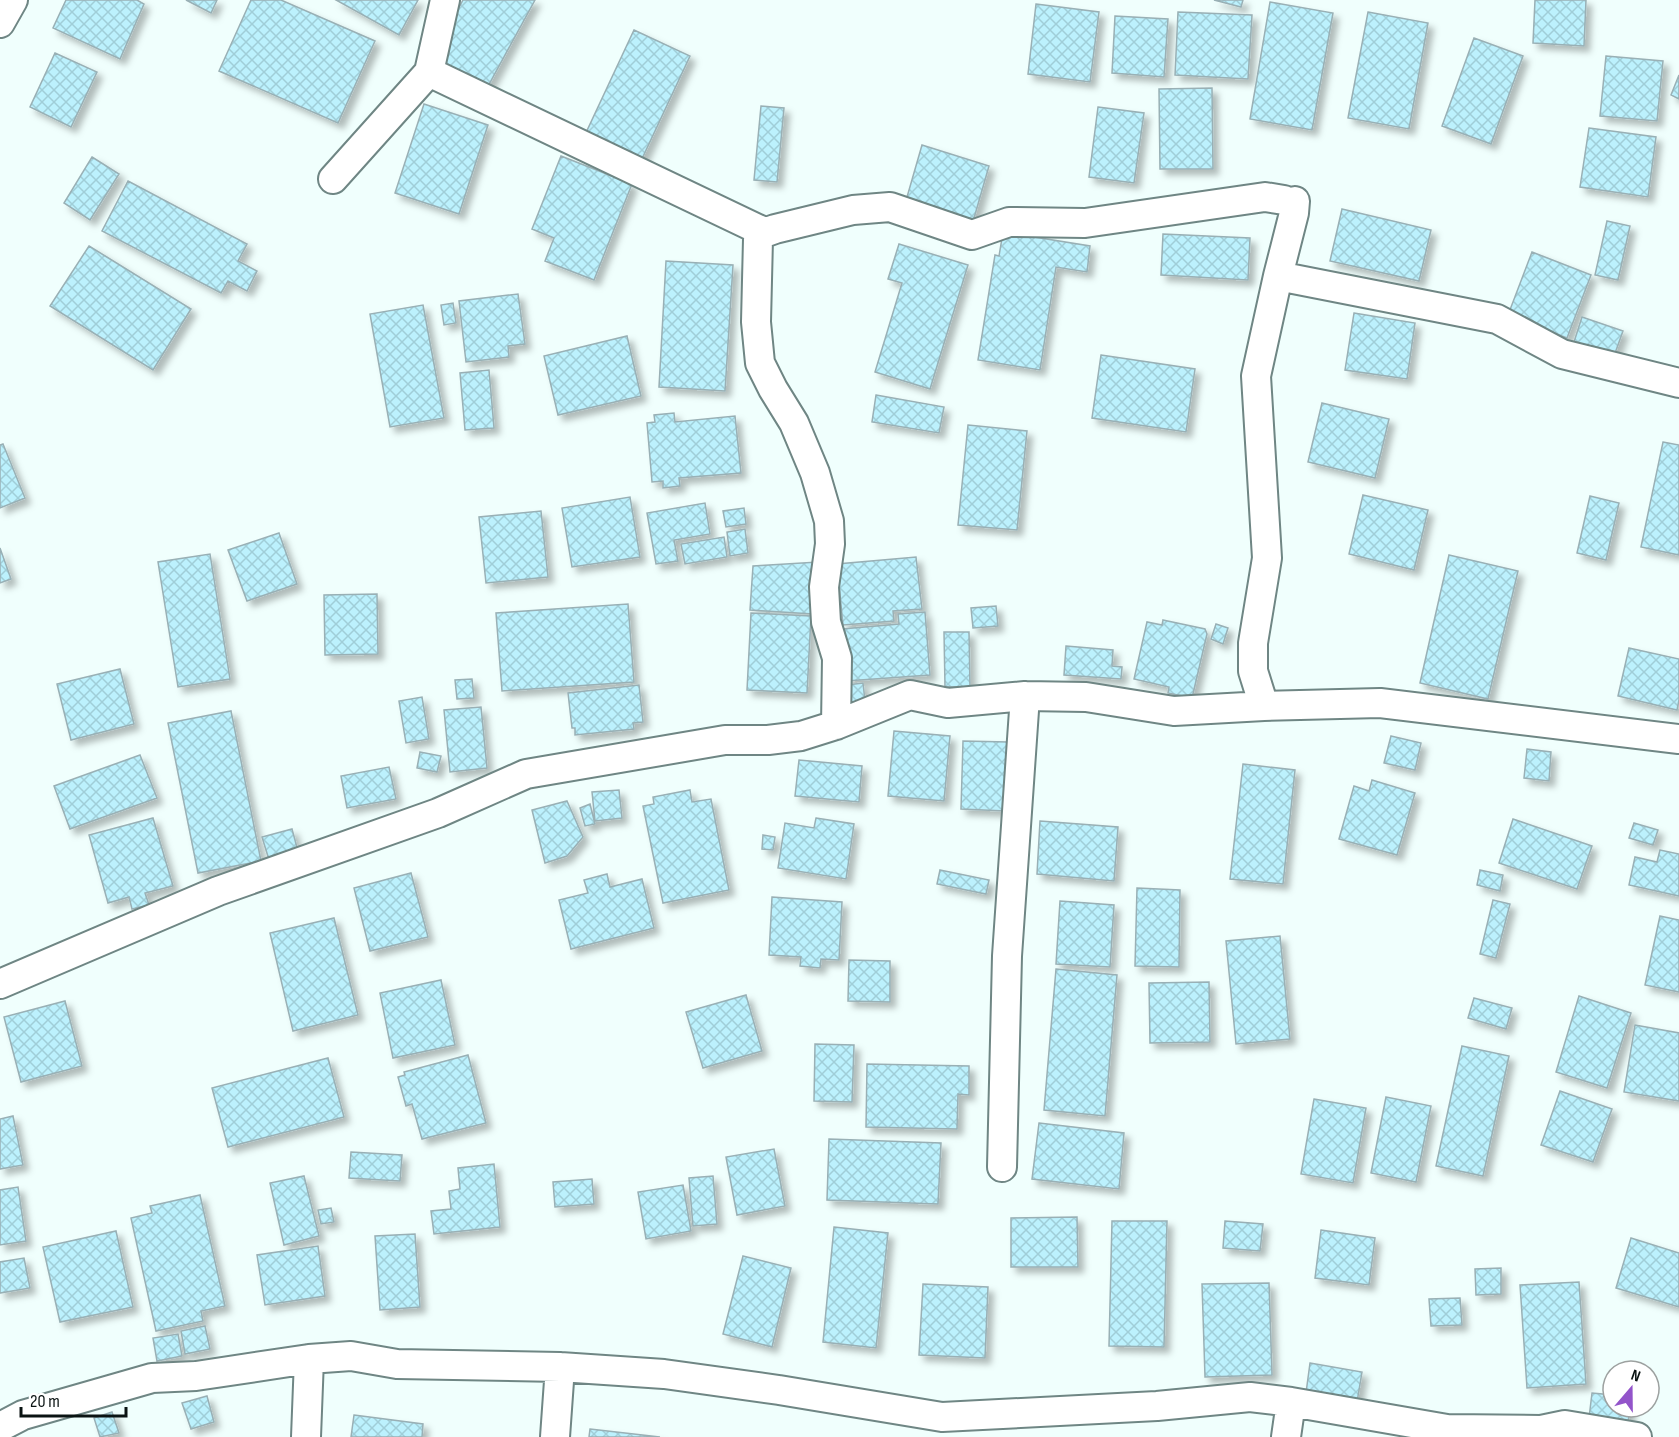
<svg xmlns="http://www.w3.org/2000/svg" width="1679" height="1437" viewBox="0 0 1679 1437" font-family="'Sofia Sans Condensed',sans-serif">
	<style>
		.building { fill: url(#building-cross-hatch); stroke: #99b0b5; stroke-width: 1.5; filter: url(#shadow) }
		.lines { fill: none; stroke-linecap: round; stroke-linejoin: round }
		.street-casing { stroke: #6f8684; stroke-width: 32 }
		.street { stroke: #fff; stroke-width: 28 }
	</style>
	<defs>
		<pattern id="building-cross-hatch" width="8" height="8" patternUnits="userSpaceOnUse" patternTransform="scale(1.5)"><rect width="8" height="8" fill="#bcf1fd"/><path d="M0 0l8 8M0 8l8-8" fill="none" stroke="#a0ced8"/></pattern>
		<filter id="shadow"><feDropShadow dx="5.5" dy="5.5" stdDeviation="3" flood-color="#0004"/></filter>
	</defs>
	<rect width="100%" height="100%" fill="#f0fffd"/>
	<!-- building -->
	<path class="building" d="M66 0H137L144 4 120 59 53 28Z
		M186 0H217L211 13Z
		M251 0H281L375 41 338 123 219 71Z
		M336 0H418L399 35Z
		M463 0H535L487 88 431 59Z
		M1214 0H1243L1241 7Z
		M1535 0H1586L1584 46 1533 43Z
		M1270 2 1333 13 1312 130 1250 119Z
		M1036 4 1099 12 1090 82 1028 74Z
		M1178 12 1252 15 1248 79 1175 75Z
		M1368 12 1428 23 1409 129 1348 118Z
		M1115 16 1168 19 1164 77 1112 73Z
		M634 30 690 56 640 163 584 137Z
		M1474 38 1523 56 1491 144 1442 126Z
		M55 53 97 72 71 127 30 107Z
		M1606 56 1663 61 1657 121 1600 116Z
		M1679 75V99L1671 95Z
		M1212 88 1213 169H1160L1159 89Z
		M424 104 488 125 459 214 395 193Z
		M761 106 784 108 777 182 754 180Z
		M1098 107 1144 113 1134 183 1089 177Z
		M1589 128 1656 137 1648 197 1580 187Z
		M922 145 989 166 972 225 905 204Z
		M561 156 632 184 594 280 545 261 554 238 532 229Z
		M92 157 119 174 90 220 64 203Z
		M128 181 247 244 238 261 257 271 247 291 228 281 221 293 102 231Z
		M1342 209 1431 230 1419 281 1330 261Z
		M1607 221 1630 226 1618 280 1595 275Z
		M1003 232 1090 246 1087 272 1056 267 1040 370 978 360 995 255 999 256Z
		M1163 234 1250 238 1248 280 1161 275Z
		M899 244 968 265 930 389 875 372 902 283 888 279Z
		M89 246 191 309 153 370 50 306Z
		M1532 252 1591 275 1567 338 1508 315Z
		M666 261 733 265 725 391 659 387Z
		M518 294 525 344 508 346 509 357 466 362 459 301Z
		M453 303 456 323 444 325 441 305Z
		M423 305 444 418 390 427 370 314Z
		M1354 313 1415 323 1407 379 1345 370Z
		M1582 317 1623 331 1614 356 1574 342Z
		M627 336 641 396 558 415 544 356Z
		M1101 355 1195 369 1186 432 1092 418Z
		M489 370 494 428 465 430 460 373Z
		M876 395 944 407 939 433 872 422Z
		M1322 403 1389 419 1375 478 1308 462Z
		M674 413 675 422 735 416 741 473 679 478 680 486 663 488V481L652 482 647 423 655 422 654 415Z
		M968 425 1027 431 1017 530 958 525Z
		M1663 442 1679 445V555L1641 547Z
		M3 444 25 498 0 508V445Z
		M1363 495 1428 510 1414 570 1349 554Z
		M1590 496 1619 503 1606 560 1577 553Z
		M630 497 640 557 572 567 562 508Z
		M705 503 710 534 674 540 678 561 656 564 647 513Z
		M744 508 746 524 726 527 723 511Z
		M541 511 548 577 486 583 479 517Z
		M745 529 748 553 730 556 727 532Z
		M279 533 297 584 247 601 228 550Z
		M724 537 727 557 685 564 681 544Z
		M0 548 11 579 0 583Z
		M210 554 230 679 178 687 158 562Z
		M1449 555 1518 571 1488 699 1420 683Z
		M916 557 922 609 893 611 894 621 843 625 837 564Z
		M818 562 813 614 750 610 753 566Z
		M377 594 378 654 325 655 324 595Z
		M628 604 634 682 502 691 496 613Z
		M996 606 998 626 973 628 971 608Z
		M925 612 930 675 846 681 842 629 899 624 898 614Z
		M751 613 811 616 807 693 747 690Z
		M1163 620 1205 629 1207 634 1192 698 1168 693 1169 687 1134 679 1147 622 1162 625Z
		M1216 624 1228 628 1223 644 1211 639Z
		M944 632H969L970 687H945Z
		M1066 646 1113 650 1112 666 1122 667 1121 679 1064 675Z
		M1629 648 1679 659V700L1677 710 1618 696Z
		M120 669 134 724 71 740 57 684Z
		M472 679 474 698 457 699 455 680Z
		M863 683 865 701 849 703 847 685Z
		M639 685 643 722 633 723 634 729 575 735V728H572L568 693Z
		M422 697 429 739 406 743 399 701Z
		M481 707 487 768 450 772 444 710Z
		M231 711 261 861 198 873 168 723Z
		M894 731 950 736 944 801 888 796Z
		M1391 736 1421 743 1415 770 1384 763Z
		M963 741 1008 742 1006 811 961 809Z
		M1527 749 1551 752 1549 781 1524 778Z
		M420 752 441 756 437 772 417 768Z
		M140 755 157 798 70 829 54 786Z
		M799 760 862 766 859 802 795 796Z
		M1243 764 1295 770 1283 884 1230 879Z
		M389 767 396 799 347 808 341 776Z
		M1372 780 1415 793 1397 855 1339 839 1354 786 1369 791Z
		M619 790 622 818 595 821 592 792Z
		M690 790 692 802 711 799 729 890 663 903 643 806 654 804 653 797Z
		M567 801 583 837 567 856 545 863 532 810Z
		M590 804 595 824 585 826 580 808Z
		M153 818 173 886 145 893 149 905 132 909 129 897 108 903 89 835Z
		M816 818 854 824 846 879 778 868 785 823 814 828Z
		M1513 819 1592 846 1577 889 1499 863Z
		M1040 821 1118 827 1114 881 1037 874Z
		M1634 823 1658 830 1653 845 1629 838Z
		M292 829 299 855 270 863 262 837Z
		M763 835 775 837 773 850 762 849Z
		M1660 850 1679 854V896L1629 885 1635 857 1657 862Z
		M940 870 989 880 986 894 937 884Z
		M1480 870 1503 875 1500 891 1477 885Z
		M411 873 428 937 370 951 354 888Z
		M607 874 610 887 642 879 654 928 571 949 559 900 588 893 584 880Z
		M1137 888 1180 890 1179 967 1135 966Z
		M772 897 842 902 839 960 821 959 820 968 800 966 801 957 769 955Z
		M1493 900 1510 904 1496 958 1480 954Z
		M1060 901 1114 905 1110 967 1056 964Z
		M1660 916 1679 920V992L1645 985Z
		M334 918 358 1015 293 1031 270 933Z
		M1280 936 1290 1039 1236 1044 1226 941Z
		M849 960 890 961V1002L848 1001Z
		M1056 969 1117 975 1105 1116 1044 1110Z
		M441 980 455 1045 393 1058 380 993Z
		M1209 982 1210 1042 1150 1043 1149 983Z
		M746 995 762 1051 703 1068 686 1012Z
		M1579 996 1631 1013 1607 1088 1556 1072Z
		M1474 998 1512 1008 1506 1029 1468 1018Z
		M65 1001 82 1066 21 1082 4 1017Z
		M1635 1025 1679 1033V1101L1624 1092Z
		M815 1044 854 1045 852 1102 814 1101Z
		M1462 1046 1509 1056 1483 1176 1436 1166Z
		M468 1055 486 1123 422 1139 412 1104 406 1106 398 1077 405 1075 404 1072Z
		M328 1058 344 1117 228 1147 212 1088Z
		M867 1064 969 1066V1095L958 1094 957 1129 866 1127Z
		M1560 1091 1612 1109 1593 1162 1541 1145Z
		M1386 1097 1431 1106 1416 1182 1371 1173Z
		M1314 1099 1366 1108 1353 1183 1301 1174Z
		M13 1116 23 1165 0 1169V1119Z
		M1039 1123 1124 1133 1119 1189 1032 1179Z
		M829 1139 941 1143 938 1204 827 1200Z
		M774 1149 785 1206 737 1215 726 1157Z
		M351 1152 402 1155 400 1181 349 1178Z
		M494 1164 500 1227 434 1234 431 1211 451 1209 449 1191 460 1189 458 1168Z
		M304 1176 319 1236 284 1245 270 1183Z
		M713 1176 717 1224 693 1226 689 1178Z
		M592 1179 594 1204 555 1207 553 1182Z
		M683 1185 691 1231 646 1239 638 1192Z
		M18 1187 26 1241 0 1245V1190Z
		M200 1195 225 1306 201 1311 203 1321 156 1331 131 1218 152 1213 150 1206Z
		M331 1208 334 1222 321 1224 318 1210Z
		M1077 1217 1078 1267H1011V1218Z
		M1112 1221H1167L1164 1347 1109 1346Z
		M1225 1221 1263 1224 1260 1251 1223 1248Z
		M834 1227 888 1233 876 1348 823 1342Z
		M1321 1230 1375 1238 1369 1285 1315 1278Z
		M116 1231 133 1307 60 1322 43 1247Z
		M415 1234 420 1307 380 1310 375 1236Z
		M1631 1238 1679 1253V1307L1616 1288Z
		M318 1246 325 1296 265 1305 257 1255Z
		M743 1256 791 1268 772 1347 723 1334Z
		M24 1258 30 1288 0 1293V1262Z
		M1501 1268V1294L1476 1295 1475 1269Z
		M1579 1282 1586 1384 1527 1388 1520 1285Z
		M1269 1283 1272 1375 1205 1377 1202 1284Z
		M923 1284 988 1287 985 1358 919 1355Z
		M1460 1298 1462 1325 1431 1326 1429 1299Z
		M205 1326 210 1349 185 1354 181 1331Z
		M178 1334 182 1356 157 1361 153 1338Z
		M1310 1363 1362 1372 1357 1402 1306 1393Z
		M1592 1393 1613 1395V1407H1630L1628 1423 1589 1418Z
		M207 1396 214 1422 191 1429 182 1403Z
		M112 1412 119 1433 100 1437 94 1418Z
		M354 1415 423 1424 422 1437H351Z
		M590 1429 660 1437H589Z"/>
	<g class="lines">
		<defs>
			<path id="street" d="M0 23 13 0
				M429 72 760 230
				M333 179 429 72 445 0
				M1278 276 1497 319 1562 354 1679 383
				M836 725 837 658 826 622 824 587 830 544 829 521 815 473 794 423 773 389 760 363 756 322 758 239 760 230 761 234 775 229 853 210 890 207 972 235 1009 222 1085 223 1265 197 1284 200 1291 204 1295 201 1294 213 1278 276 1256 376 1267 558 1253 643V671L1264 706
				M0 984 218 891 438 813 526 774 725 740H768L801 736 836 725 910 695 948 703 1025 696 1086 697 1174 711 1264 706 1380 703 1679 739
				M1002 1167 1007 956 1025 696
				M0 1427 23 1415 152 1378 196 1376 309 1359 351 1356 397 1364 560 1367 664 1374 779 1390 942 1417 1157 1406 1250 1397 1291 1402 1447 1429 1541 1430 1565 1425 1637 1437
				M306 1437 309 1359
				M555 1437 560 1367
				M1286 1437 1291 1402"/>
		</defs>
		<!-- street casing -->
		<use href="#street" class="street-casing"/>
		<!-- street -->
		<use href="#street" class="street"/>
	</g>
	<!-- north arrow -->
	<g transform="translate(1631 1389) rotate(20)"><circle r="28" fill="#ffffff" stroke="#9da1a0" stroke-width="1.5"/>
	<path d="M0-4.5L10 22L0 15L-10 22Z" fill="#9354ca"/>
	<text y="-9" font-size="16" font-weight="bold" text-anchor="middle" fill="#0a1312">N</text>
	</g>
	<!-- scale -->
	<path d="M21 1407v9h105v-9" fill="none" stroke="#0a1312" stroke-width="3"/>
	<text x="30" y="1407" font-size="18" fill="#0a1312" stroke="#ffffff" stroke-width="4.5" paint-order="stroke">20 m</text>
</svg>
